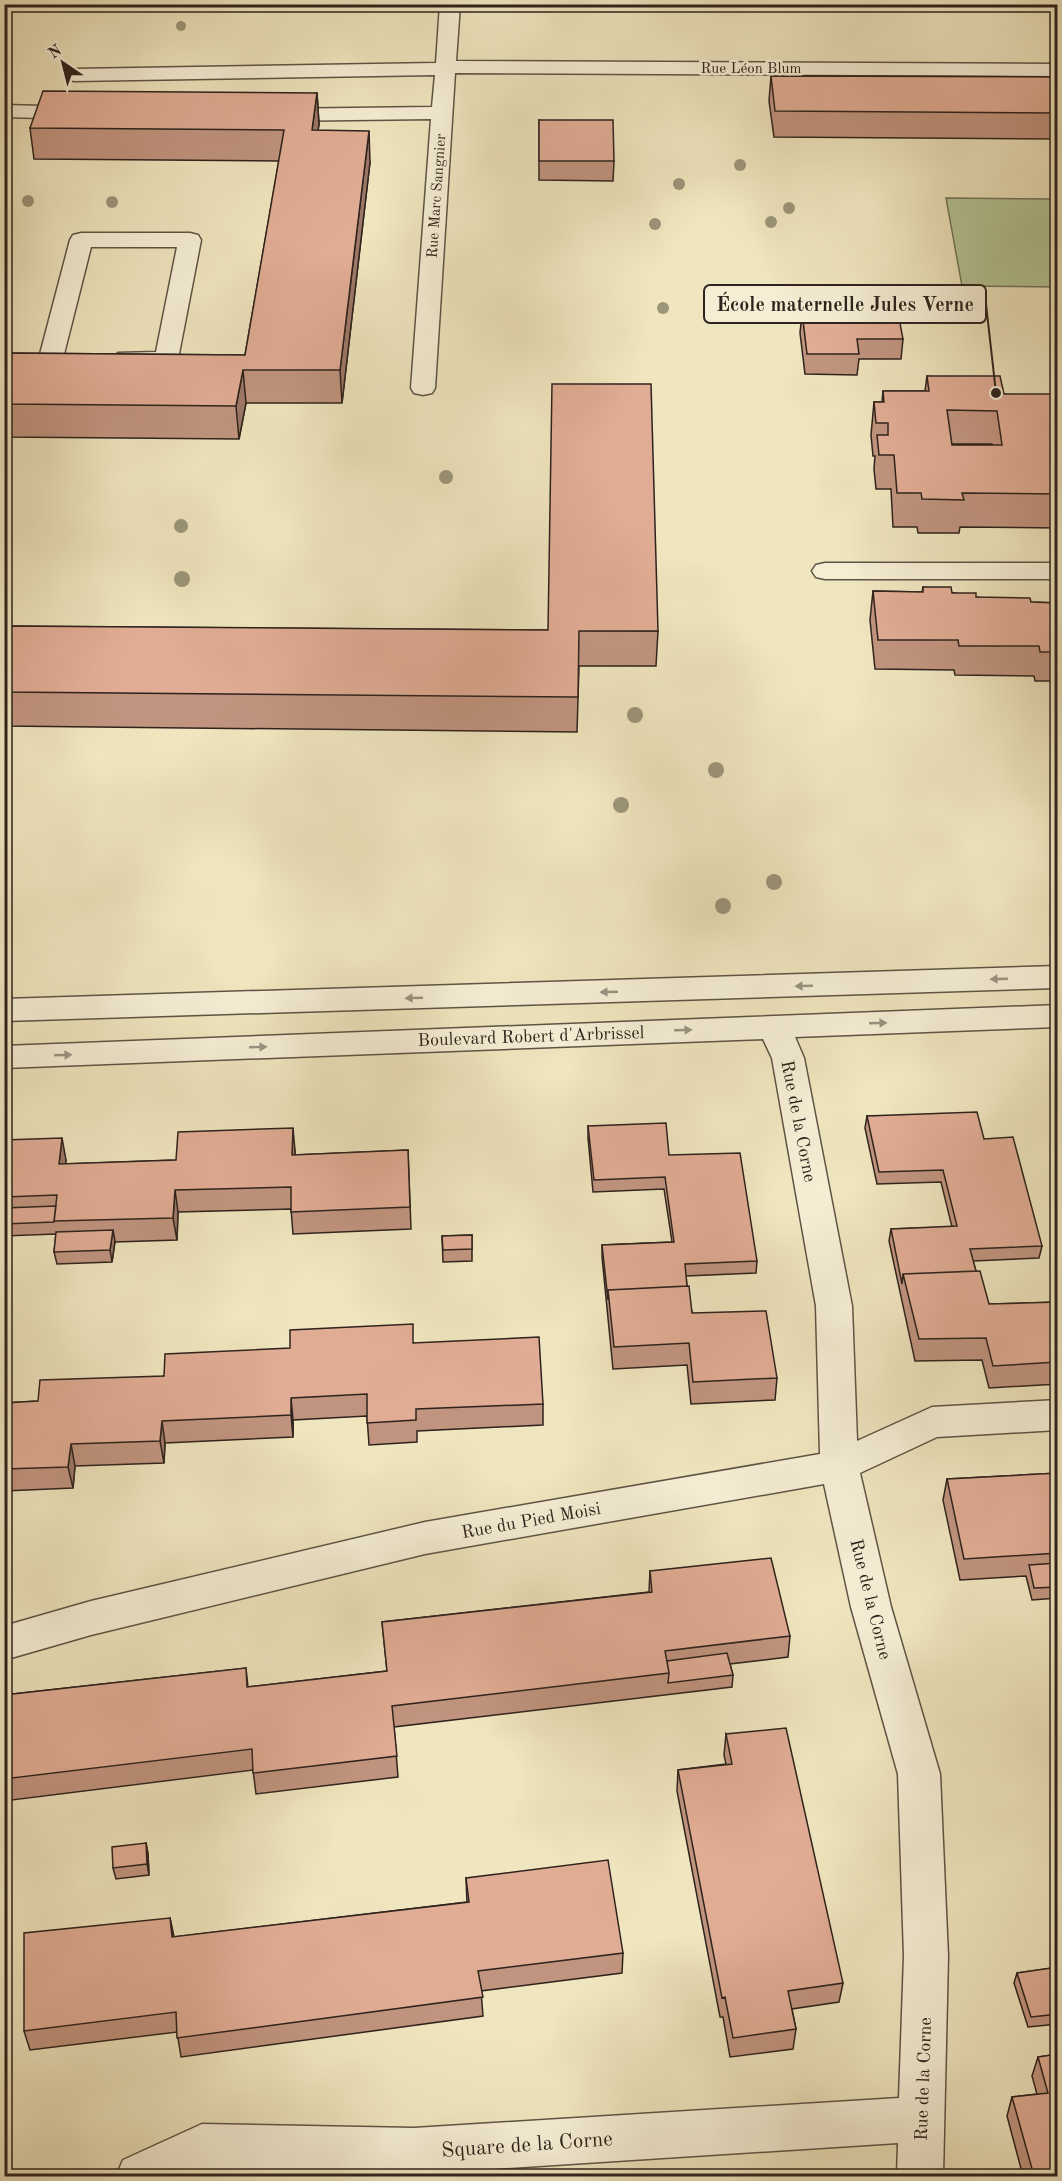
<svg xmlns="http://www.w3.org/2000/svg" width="1062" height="2181" viewBox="0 0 1062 2181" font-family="'Old Standard TT',serif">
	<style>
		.green { fill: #b5c595; stroke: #727459; stroke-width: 1.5 }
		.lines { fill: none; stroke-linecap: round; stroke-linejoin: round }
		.minor-casing { stroke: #5e5445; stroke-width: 3 }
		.minor { fill: #f5eed5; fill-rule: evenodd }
		.tree { fill: #9b9579 }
		.wall { fill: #c1947f; stroke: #2e231d; stroke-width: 1.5; fill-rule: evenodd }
		.shaded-wall { fill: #9d7868; stroke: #2e231d; stroke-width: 1.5 }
		.building { fill: #e0ac94; stroke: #2e231d; stroke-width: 1.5; fill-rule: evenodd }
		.oneway { fill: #9b9382 }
		.labels { text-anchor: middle; stroke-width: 5; stroke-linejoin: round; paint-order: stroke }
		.far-street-label { font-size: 15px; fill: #2e231d; stroke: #f5eed5 }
		.street-label { font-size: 18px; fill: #2e231d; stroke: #f5eed5 }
		.near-street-label { font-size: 21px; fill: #2e231d; stroke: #f5eed5 }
		.leader { fill: none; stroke: #2e231d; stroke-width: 2 }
		.callout-dot { fill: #2e231d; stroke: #f5eed5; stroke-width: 2 }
		.callout { fill: #f5eed5; stroke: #2e231d; stroke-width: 2 }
		.callout-label { font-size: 20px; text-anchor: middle; font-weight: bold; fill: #2e231d }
	</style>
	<rect width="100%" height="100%" fill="#efe5be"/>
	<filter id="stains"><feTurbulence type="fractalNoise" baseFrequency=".00333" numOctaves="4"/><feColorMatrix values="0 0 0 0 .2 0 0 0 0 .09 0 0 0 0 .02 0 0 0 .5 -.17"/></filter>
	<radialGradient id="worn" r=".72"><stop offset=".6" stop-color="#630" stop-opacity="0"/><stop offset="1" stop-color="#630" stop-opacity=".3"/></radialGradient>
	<!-- green -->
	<path class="green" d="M946 198 1057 199V287L962 286Z"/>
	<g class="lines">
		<defs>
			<path id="minor" d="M440 4H460L456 61 1058 64V76L455 73 435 388 432 393 423 395 414 393 411 388 431 119 273 121 266 119 263 115 266 111 273 109 432 107 435 75 74 81 67 79 64 75 67 71 74 69 436 63Z
				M4 105 81 107 88 109 91 113 88 117 81 119 4 117Z
				M81 233H190L198 235 201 240 178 359 174 364C157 368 135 367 118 363L114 358 118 353 156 352 177 247H91L63 358 59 363 51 365 43 363 39 358 70 240 73 235Z
				M825 563H1058V579H825L816 577 812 571 816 565Z
				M1058 966V988L4 1021V999Z
				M1058 1005V1027L795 1037 804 1058 852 1306 857 1441 932 1407 1058 1400V1430L937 1437 860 1473 891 1607 940 1774 948 1956 943 2176H897L898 2143 414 2174 204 2170 190 2176H116L123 2160 202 2124 414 2128 899 2098 904 1956 898 1774 851 1607 824 1484 425 1554 91 1635 4 1660V1626L91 1601 425 1522 820 1454 816 1306 772 1058 763 1039 4 1068V1046Z"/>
		</defs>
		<!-- minor casing -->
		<use href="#minor" class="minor-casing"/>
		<!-- minor -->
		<use href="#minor" class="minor"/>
	</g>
	<!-- trees -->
	<g class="tree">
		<circle cx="181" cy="26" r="5"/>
		<circle cx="740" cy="165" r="6"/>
		<circle cx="679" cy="184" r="6"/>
		<circle cx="28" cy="201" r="6"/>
		<circle cx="112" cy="202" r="6"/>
		<circle cx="789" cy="208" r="6"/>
		<circle cx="771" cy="222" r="6"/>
		<circle cx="655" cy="224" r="6"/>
		<circle cx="663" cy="308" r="6"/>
		<circle cx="446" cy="477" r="7"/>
		<circle cx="181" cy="526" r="7"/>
		<circle cx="182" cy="579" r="8"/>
		<circle cx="635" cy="715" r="8"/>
		<circle cx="716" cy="770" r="8"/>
		<circle cx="621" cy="805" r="8"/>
		<circle cx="774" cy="882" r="8"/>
		<circle cx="723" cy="906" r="8"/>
	</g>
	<!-- wall -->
	<path class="wall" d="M771 76 1058 77V139L774 137 769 101Z
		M317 93 319 124 318 130 370 162 342 403H246L239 439 4 437V353L245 355 279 161 34 159 30 128Z
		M539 120 614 161 613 181 539 180Z
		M802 312 903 339 901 359H859L857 375 805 374 800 333Z
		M927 376 1004 394 1058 402V528L960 527 959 533H918L917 527H893L891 489H876L874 469 875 456H873L871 435 874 402H882L883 391H925ZM951 444H992V445H952Z
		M923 587 976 597 1031 602 1058 603V681H1035L1034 676 955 675 954 670 875 669 870 620 873 591 922 592Z
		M4 626 658 631 656 666H579L577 732 4 726Z
		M867 1116 984 1139 1042 1246 1039 1258 973 1261 976 1271 989 1304 1058 1302V1384L989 1388 982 1360 915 1361 889 1241 891 1229 952 1227 941 1182 877 1184 865 1128Z
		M588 1126 669 1155 757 1261 756 1273 686 1276 687 1286 692 1313 777 1378 775 1400 691 1404 687 1365 613 1369 602 1257V1245L672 1242 664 1189 593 1192 588 1138Z
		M4 1140 66 1160 65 1164 176 1160 295 1150V1155L408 1150 411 1229 293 1234 291 1209 178 1212 177 1240 115 1242 112 1262 57 1264 54 1252 56 1234 4 1236Z
		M472 1235V1261L443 1262 442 1236Z
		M414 1343 543 1404V1425L417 1431V1442L369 1445 367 1416 293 1420V1437L165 1443 164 1463 75 1466 73 1488 4 1491V1403L38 1401 164 1376Z
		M1058 1473V1598L1032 1600 1026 1576 960 1580 943 1500 947 1479Z
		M650 1571 790 1636 788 1657 730 1664 733 1675 732 1687 394 1727 398 1777 256 1794 253 1770 4 1801V1695L246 1668 248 1687 387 1671 382 1622 649 1592Z
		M726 1734 843 1983 839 2002 792 2009 796 2029 793 2049 730 2057 723 2017H720L677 1791 678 1770 726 1764 724 1755Z
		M146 1843 148 1854 149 1875 116 1879 113 1868Z
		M466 1878 623 1953 622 1973 481 1991 483 2016 181 2057 177 2032 30 2050 24 2031 170 1918 174 1937 467 1902Z
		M1058 1967V2024L1028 2027 1014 1983 1017 1973Z
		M1058 2054V2176H1023L1007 2116 1012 2097 1037 2094 1032 2076 1038 2057Z"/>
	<!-- shaded-wall -->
	<path class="shaded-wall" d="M317 93 319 124 314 161 312 130Z
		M369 131 370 162 342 403 340 370Z
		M243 370 246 403 239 439 236 406Z
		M293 1128 295 1150 294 1178 292 1155Z
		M62 1138 66 1160 64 1187 59 1164Z
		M175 1190 178 1212 177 1240 173 1218Z
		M113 1230 115 1241 112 1262 110 1250Z
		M291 1398 293 1420V1437L291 1415Z
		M162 1421 165 1443 164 1463 160 1441Z
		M71 1444 75 1466 73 1488 68 1467Z
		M146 1843 148 1854 149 1875 147 1864Z
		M170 1918 174 1938 172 1937Z"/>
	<!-- building -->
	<path class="building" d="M771 76 1058 77V113L775 111Z
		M43 91 317 93 312 130 369 131 340 370H243L236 406 4 404V353L245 355 284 130 30 128Z
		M539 120H613L614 161H539Z
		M802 312 898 313 903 339H857L859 354H807Z
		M927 376H1000L1004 394H1056L1058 402V494L962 493 964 500 922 499 921 493H897L894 455H879L877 435H888V423H876L874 402H884L883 391H929ZM947 410 997 411 1002 445H952Z
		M552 384H651L658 631H579L578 697 4 692V626L548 630Z
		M923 587H951L952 593H976V597L1030 598 1031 602 1058 603V652H1040L1039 646H959L958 640H878L873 591 923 592Z
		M977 1112 984 1139 1013 1137 1042 1246 970 1249 976 1271 903 1274 902 1284 891 1229 957 1226 943 1170 879 1172 867 1116Z
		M666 1123 669 1155 740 1153 757 1261 685 1264 687 1286 608 1290V1300L602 1245 674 1242 665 1177 594 1180 588 1126Z
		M293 1128 292 1155 408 1150 410 1207 291 1212V1187L175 1190 173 1218 54 1221 57 1195 4 1197V1140L62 1138 59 1164 176 1160 178 1132Z
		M56 1206 54 1222 4 1224V1208Z
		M113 1230 110 1250 54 1252 56 1232Z
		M472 1235V1249L443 1250 442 1236Z
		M980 1271 989 1304 1058 1302V1362L993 1366 986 1338 919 1339 903 1274Z
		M689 1286 692 1313 766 1311 777 1378 693 1382 689 1343 614 1347 608 1290Z
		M413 1324V1343L539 1337 543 1404 416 1409V1420L367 1423V1394L291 1398V1415L162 1421 160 1441 71 1444 68 1467 4 1469V1403L38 1401 40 1380 164 1376 165 1354 290 1348V1330Z
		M1058 1473V1553L964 1559 947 1479Z
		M771 1558 790 1636 665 1651 669 1673 392 1706 397 1756 253 1773 252 1749 4 1779V1695L246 1668 247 1687 387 1671 382 1622 652 1592 650 1571Z
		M1058 1563V1587L1034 1588 1029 1565Z
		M727 1653 733 1675 668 1683 669 1673 667 1661Z
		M786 1728 843 1983 788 1991 796 2029 733 2038 725 1997 722 1998 678 1770 732 1764 726 1734Z
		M146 1843 147 1864 113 1868 112 1847Z
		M608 1860 623 1953 478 1971 483 1997 177 2038 176 2012 24 2031V1933L170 1918 172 1937 469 1902 466 1878Z
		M1058 1967V2014L1031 2017 1017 1973Z
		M1058 2054V2176H1034L1012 2097 1048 2093 1038 2057Z"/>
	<!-- one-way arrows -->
	<defs><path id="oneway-solid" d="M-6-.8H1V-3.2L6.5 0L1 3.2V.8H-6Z" transform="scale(1.5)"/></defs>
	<g class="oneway">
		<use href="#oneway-solid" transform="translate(999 979) rotate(178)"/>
		<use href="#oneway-solid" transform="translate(804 986) rotate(178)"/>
		<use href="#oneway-solid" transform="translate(609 992) rotate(178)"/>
		<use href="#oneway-solid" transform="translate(414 998) rotate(178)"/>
		<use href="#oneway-solid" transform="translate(878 1023) rotate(-2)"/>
		<use href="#oneway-solid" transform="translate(683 1030) rotate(-2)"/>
		<use href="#oneway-solid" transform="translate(258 1047) rotate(-2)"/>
		<use href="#oneway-solid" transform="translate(63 1055) rotate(-2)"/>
	</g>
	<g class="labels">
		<!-- far-street labels -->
		<g class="far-street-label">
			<text x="751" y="73">Rue Léon Blum</text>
			<text transform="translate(436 196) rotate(-86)" y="5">Rue Marc Sangnier</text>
		</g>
		<!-- street labels -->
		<g class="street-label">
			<text transform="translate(531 1036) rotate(-2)" y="6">Boulevard Robert d'Arbrissel</text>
			<text transform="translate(799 1121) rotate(79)" y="6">Rue de la Corne</text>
			<text transform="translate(531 1520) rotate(-10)" y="6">Rue du Pied Moisi</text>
			<text transform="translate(871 1599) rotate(76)" y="6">Rue de la Corne</text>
			<text transform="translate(923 2079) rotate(-88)" y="6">Rue de la Corne</text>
		</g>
		<!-- near-street labels -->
		<g class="near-street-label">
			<text transform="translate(527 2144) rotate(-4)" y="7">Square de la Corne</text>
		</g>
	</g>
	<!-- callouts -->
	<path class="leader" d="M996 393L986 304"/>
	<circle class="callout-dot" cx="996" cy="393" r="6"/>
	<rect class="callout" x="704" y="285" width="282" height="38" rx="6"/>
	<g class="callout-label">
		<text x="845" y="311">École maternelle Jules Verne</text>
	</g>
	<!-- margin -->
	<rect width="1062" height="2181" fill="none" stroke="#efe5be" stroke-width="24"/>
	<rect x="6" y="6" width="1050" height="2169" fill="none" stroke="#2e231d" stroke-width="3"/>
	<rect x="12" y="12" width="1038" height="2157" fill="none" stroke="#2e231d" stroke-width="1.5"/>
	<!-- north arrow -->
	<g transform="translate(63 63) rotate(325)" stroke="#f5eed5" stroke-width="4.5" paint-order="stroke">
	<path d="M0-4.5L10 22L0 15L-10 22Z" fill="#2e231d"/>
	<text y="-9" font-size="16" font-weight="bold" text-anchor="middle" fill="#2e231d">N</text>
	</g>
	<rect width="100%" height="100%" filter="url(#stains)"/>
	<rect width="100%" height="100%" fill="url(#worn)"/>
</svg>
